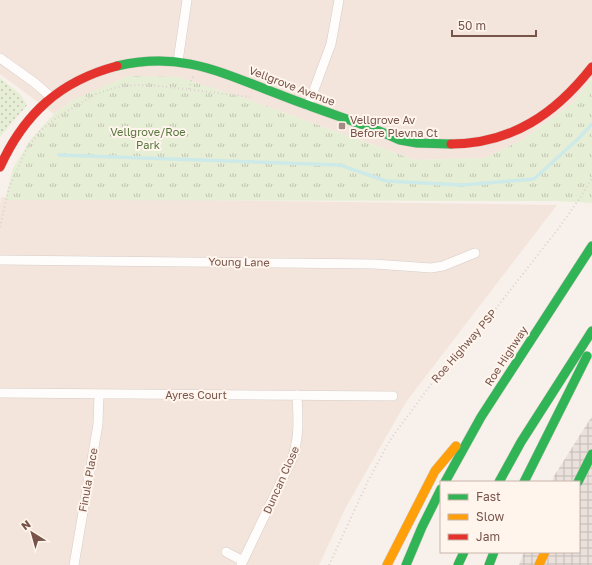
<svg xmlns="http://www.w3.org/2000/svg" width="592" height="565" viewBox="0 0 592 565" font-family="'Golos Text',sans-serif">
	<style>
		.residential { fill: #f3e5db }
		.industrial { fill: url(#industrial-grid) }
		.grass { fill: url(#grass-dots) }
		.park { fill: url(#park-tufts) }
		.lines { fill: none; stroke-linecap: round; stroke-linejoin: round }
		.stream { stroke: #cdeae8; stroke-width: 3.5 }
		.street-casing { stroke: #d6ccc8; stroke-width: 10 }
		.fast-casing { stroke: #d7ccc8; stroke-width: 10 }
		.slow-casing { stroke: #d7ccc8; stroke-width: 10 }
		.jam-casing { stroke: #d7ccc8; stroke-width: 10 }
		.path { stroke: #dad0ce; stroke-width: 2; stroke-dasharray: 1 3; stroke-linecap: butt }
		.street { stroke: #fefdfc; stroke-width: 9 }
		.fast { stroke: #30b455; stroke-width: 9 }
		.slow { stroke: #ff9f0a; stroke-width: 9 }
		.jam { stroke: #e5322d; stroke-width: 9 }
		.poi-dot { fill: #a48b82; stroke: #fff5ed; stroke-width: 1.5 }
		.labels { text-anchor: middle; stroke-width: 4; stroke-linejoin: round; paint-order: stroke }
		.street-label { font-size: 11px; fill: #77544a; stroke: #fff5ed }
		.poi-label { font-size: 11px; fill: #77544a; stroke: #fff5ed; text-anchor: start }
		.park-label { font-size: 11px; fill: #58773f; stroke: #fff5ed }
	</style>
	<defs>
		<pattern id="industrial-grid" width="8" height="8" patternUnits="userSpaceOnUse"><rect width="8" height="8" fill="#ebe1dc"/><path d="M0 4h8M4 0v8" fill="none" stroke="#c3b9b4"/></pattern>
		<pattern id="grass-dots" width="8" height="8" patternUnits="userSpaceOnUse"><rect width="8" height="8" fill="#e7eed6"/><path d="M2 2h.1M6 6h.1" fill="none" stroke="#c0c3b0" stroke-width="1.8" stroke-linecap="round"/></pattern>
		<pattern id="park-tufts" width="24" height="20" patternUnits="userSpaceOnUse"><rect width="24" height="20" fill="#e7eed6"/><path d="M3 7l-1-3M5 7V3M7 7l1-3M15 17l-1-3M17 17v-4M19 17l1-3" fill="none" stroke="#c0c3b0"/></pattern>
	</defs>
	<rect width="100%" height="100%" fill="#f8f1eb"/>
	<!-- residential -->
	<path class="residential" d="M0 0H592V78L573 103 522 140 485 158 415 160 244 98 178 77 75 99 54 114 0 74Z
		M1 197 557 205 406 402 346 507 319 565H0V205Z"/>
	<!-- industrial -->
	<path class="industrial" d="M592 416V565H519L524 552H579V482H552L554 476Z"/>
	<!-- grass -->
	<path class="grass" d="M0 78 21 95 27 105 0 137Z"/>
	<!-- park -->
	<path class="park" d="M128 76 178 77 244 98 415 160 485 158 522 140 573 103 592 78V203L555 201 5 200 13 168 31 139 54 114 75 99Z"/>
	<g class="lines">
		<!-- stream -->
		<path class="stream" d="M59 155 340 165 386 181 463 185 534 179 579 138 592 124"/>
		<defs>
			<path id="street" d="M0 58 35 83 51 97
				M178 61 187 0
				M308 106 331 44 339 0
				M0 260 374 264 431 268 443 266 475 253
				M0 393 393 396
				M226 552 243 561
				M74 565 98 424 99 394
				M241 565 292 459C300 435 298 419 297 395"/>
			<path id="fast" d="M117 66C181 51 220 72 278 94 308 106 339 116 369 127 380 131 390 136 400 140L417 143 451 144
				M445 482 481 417 592 246
				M499 482 521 442 592 331
				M524 482 587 356
				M578 482 592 454
				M406 565 422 527 441 489
				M458 565 464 552
				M489 565 494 552"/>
			<path id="slow" d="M387 565 435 471 456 446
				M539 565 545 552"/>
			<path id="jam" d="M451 144C512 144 556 113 592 67
				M0 167C24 114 60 81 117 66"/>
		</defs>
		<!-- street casing -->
		<use href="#street" class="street-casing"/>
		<!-- fast casing -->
		<use href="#fast" class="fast-casing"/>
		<!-- slow casing -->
		<use href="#slow" class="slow-casing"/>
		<!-- jam casing -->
		<use href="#jam" class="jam-casing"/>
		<!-- path -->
		<path class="path" d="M189 89 191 81 194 75
			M0 227 9 188 26 150 40 131 56 118 96 94 117 87 137 85 160 86 250 97
			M329 565 368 481 390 440 449 360 483 325 558 229 580 198 592 178"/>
		<!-- street -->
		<use href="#street" class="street"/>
		<!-- fast -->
		<use href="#fast" class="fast"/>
		<!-- slow -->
		<use href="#slow" class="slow"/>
		<!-- jam -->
		<use href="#jam" class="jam"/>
	</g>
	<!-- markers -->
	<rect class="poi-dot" x="338" y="122" width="8" height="8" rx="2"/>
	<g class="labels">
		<!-- street labels -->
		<g class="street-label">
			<text transform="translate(292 86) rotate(21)" y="4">Vellgrove Avenue</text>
			<text transform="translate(239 262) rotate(1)" y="4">Young Lane</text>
			<text transform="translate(464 346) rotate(-49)" y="4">Roe Highway PSP</text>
			<text transform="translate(506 356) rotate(-57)" y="4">Roe Highway</text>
			<text x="196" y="399">Ayres Court</text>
			<text transform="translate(88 480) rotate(-80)" y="4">Finula Place</text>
			<text transform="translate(281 480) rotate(-66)" y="4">Duncan Close</text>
		</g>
		<!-- poi labels -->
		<g class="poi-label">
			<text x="350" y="124">Vellgrove Av<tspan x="350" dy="13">Before Plevna Ct</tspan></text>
		</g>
		<!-- park labels -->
		<g class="park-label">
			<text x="148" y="136">Vellgrove/Roe<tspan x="148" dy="13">Park</tspan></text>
		</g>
	</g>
	<!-- legend -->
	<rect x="440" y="481" width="140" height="72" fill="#fff5ed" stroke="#c9b5ac"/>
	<rect x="448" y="494" width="20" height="6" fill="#30b455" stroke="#c9b5ac"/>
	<text x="476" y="501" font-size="12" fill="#77544a">Fast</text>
	<rect x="448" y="514" width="20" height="6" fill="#ff9f0a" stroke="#c9b5ac"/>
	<text x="476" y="521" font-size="12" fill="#77544a">Slow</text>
	<rect x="448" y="534" width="20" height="6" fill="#e5322d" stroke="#c9b5ac"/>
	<text x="476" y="541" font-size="12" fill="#77544a">Jam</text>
	<!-- north arrow -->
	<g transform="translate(32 533) rotate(323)" stroke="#fff5ed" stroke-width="3" paint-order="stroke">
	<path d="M0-3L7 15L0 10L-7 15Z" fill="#77544a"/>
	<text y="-6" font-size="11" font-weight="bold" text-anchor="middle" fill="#77544a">N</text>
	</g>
	<!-- scale -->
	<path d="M452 30v6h84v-6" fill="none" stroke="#77544a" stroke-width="2"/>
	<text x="458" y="30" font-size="12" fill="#77544a" stroke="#fff5ed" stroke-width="3" paint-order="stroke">50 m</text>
</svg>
